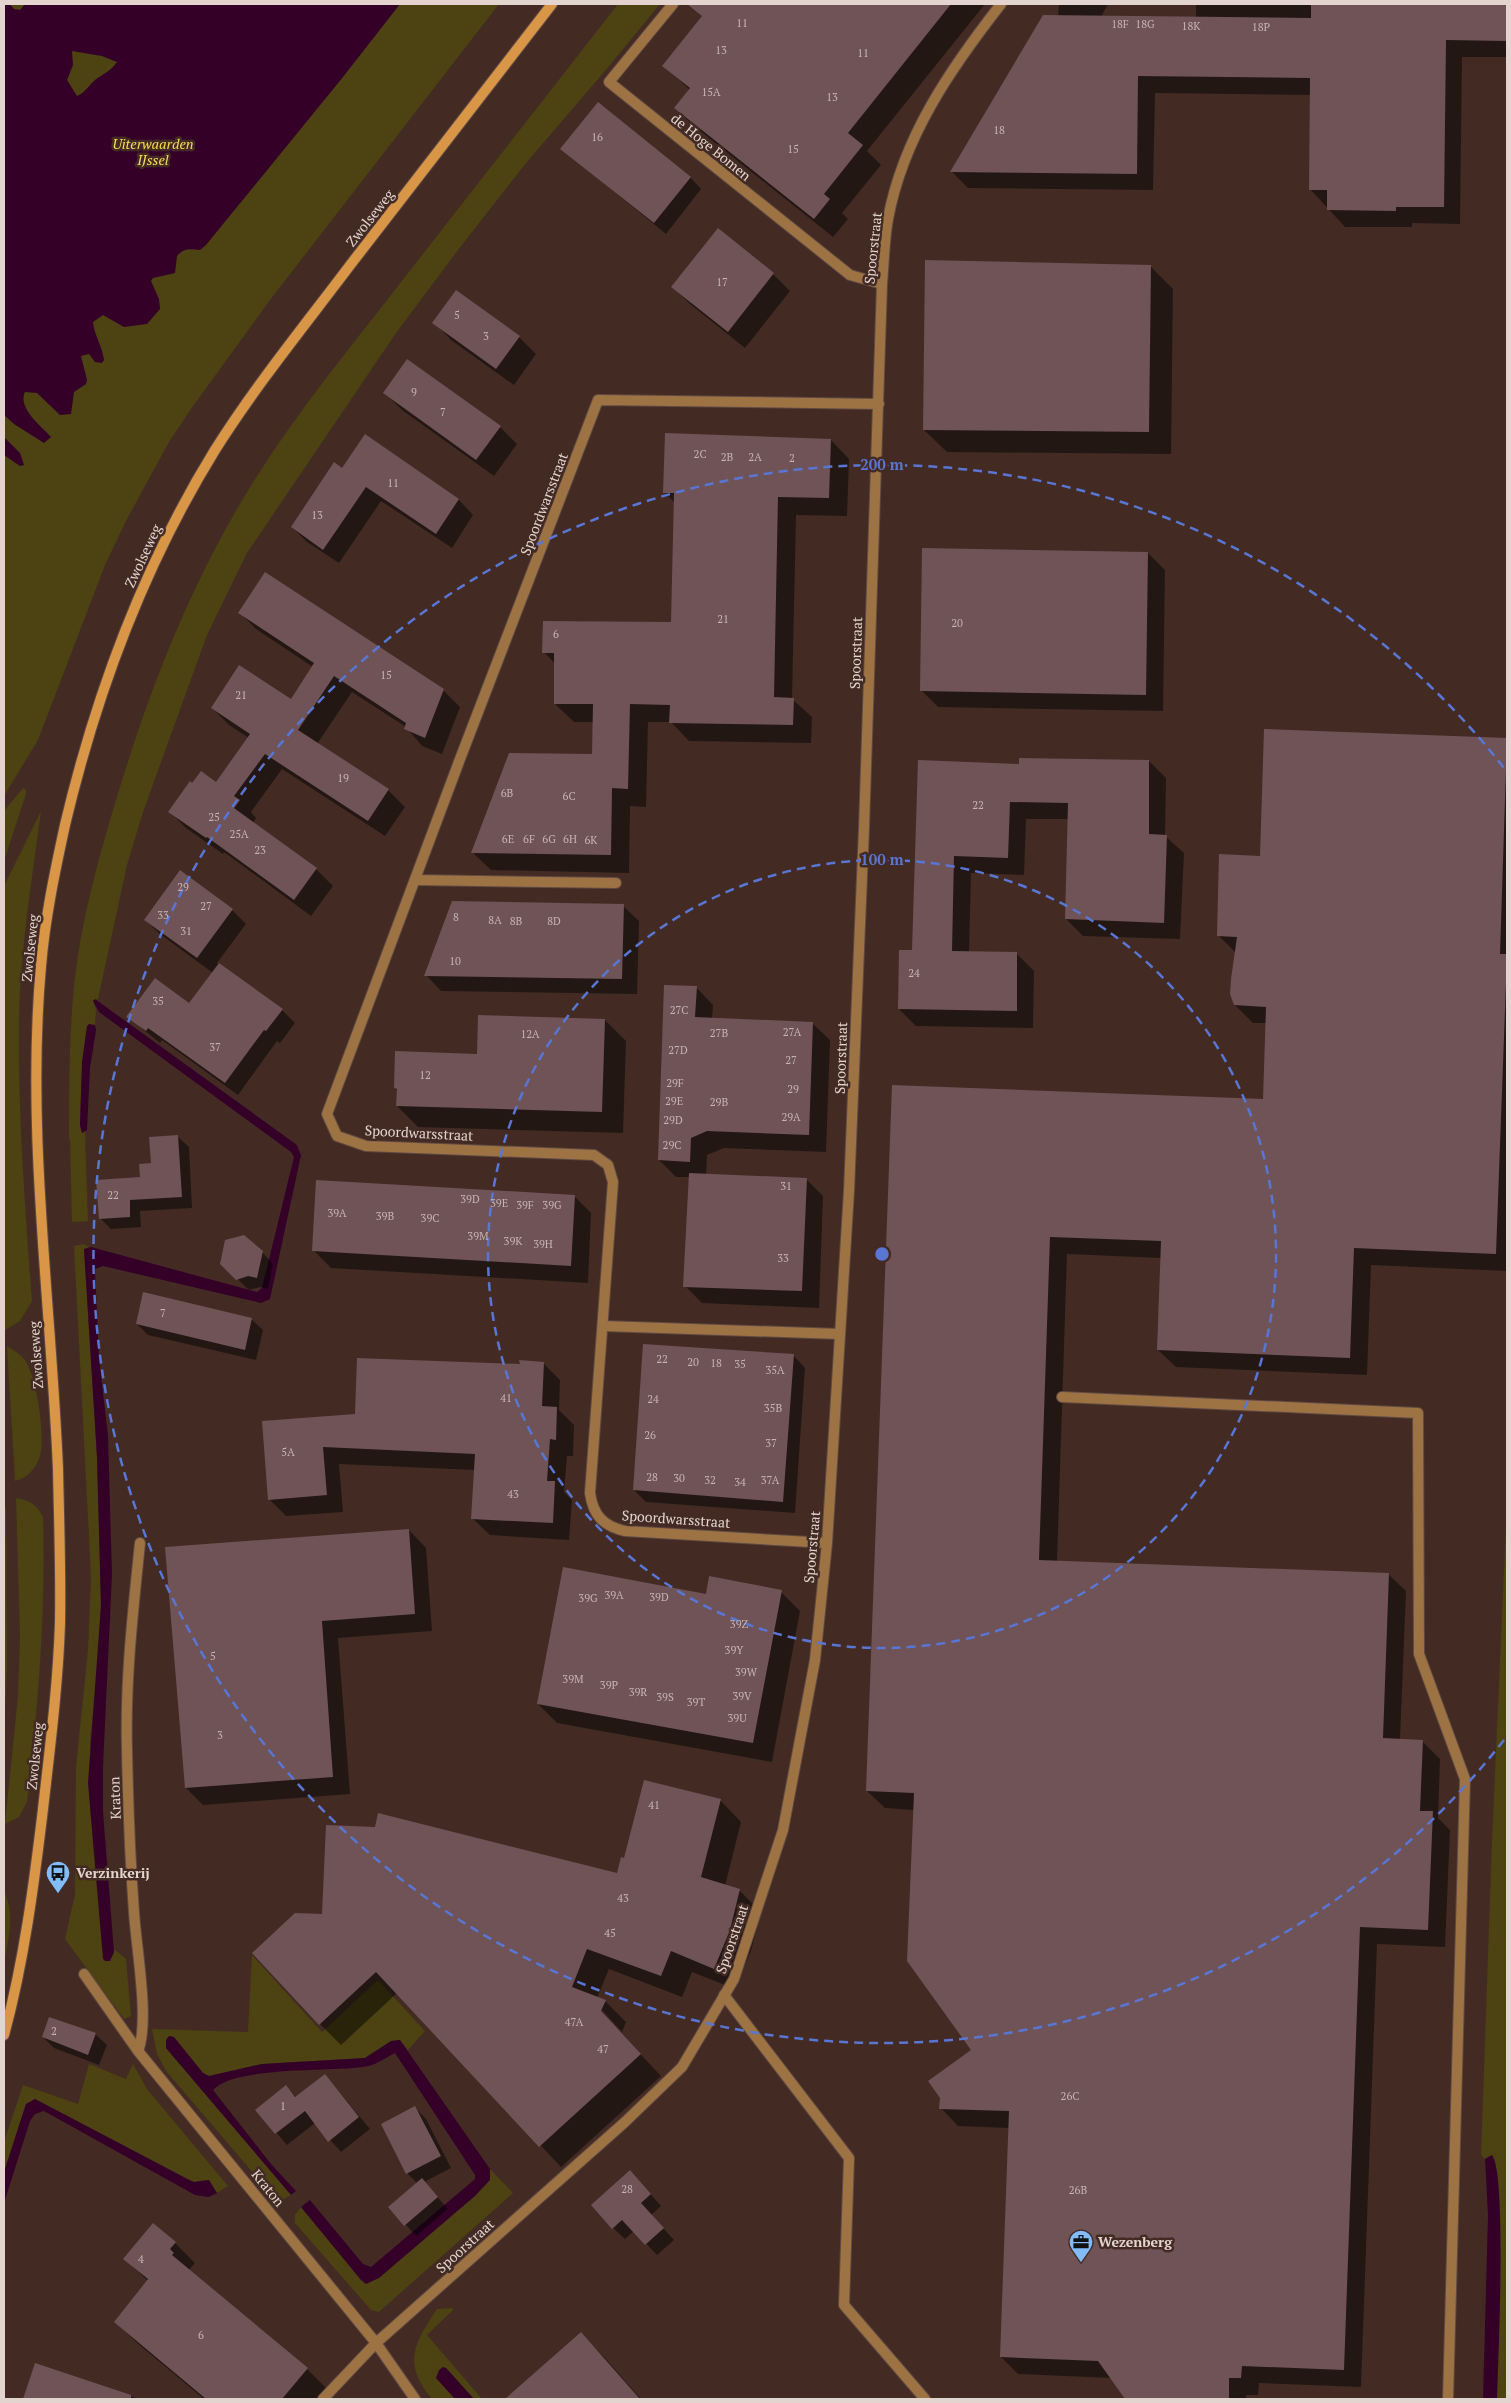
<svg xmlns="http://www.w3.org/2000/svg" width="1511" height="2403" viewBox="0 0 1511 2403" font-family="'PT Serif',serif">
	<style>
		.green { fill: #4c4212 }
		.water { fill: #340028; fill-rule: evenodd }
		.shadow { fill: #0007 }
		.building { fill: #6f5357 }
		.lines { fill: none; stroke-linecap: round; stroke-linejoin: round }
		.service-casing { stroke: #604943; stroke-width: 12 }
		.minor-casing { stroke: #604943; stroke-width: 12 }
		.secondary-casing { stroke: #604943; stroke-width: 12 }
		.service { stroke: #9d7344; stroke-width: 10 }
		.minor { stroke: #9d7344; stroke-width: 10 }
		.secondary { stroke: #d99647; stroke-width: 10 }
		.ring { fill: none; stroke: #5976d5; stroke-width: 2.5; stroke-dasharray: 9 6 }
		.labels { text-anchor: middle; stroke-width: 5; stroke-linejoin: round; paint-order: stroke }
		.number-label { font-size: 11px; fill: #c7b4b1 }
		.park-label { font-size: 14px; font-style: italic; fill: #f8dc55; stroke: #432b24 }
		.street-label { font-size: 14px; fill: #e4d4cf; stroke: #432b24 }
		.poi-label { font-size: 14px; font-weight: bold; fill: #e4d4cf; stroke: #432b24; text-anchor: start }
		.centre { fill: #5976d5; stroke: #432b24; stroke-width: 2.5 }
		.ring-label { font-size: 15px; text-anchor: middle; font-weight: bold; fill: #5976d5; stroke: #432b24; stroke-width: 5; stroke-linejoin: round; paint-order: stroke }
	</style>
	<rect width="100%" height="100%" fill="#432b24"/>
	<!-- green -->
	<path class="green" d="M4 4H499L270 300 191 409 169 442 127 519 105 565 38 740 4 796Z
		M618 4H660L610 65 526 163 458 250 396 333 247 553 207 635 143 812 127 865 98 999 93 1001 96 1010 95 1025 87 1026 82 1063 80 1125 82 1133 85 1132 88 1221 72 1222 70 1139H69C69 1085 69 1031 75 977 82 917 99 857 116 800 149 690 191 582 252 484 295 415 348 350 398 286 471 192 545 98 618 4Z
		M23 788 26 790V794L4 861V811Z
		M41 811C32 880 20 951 19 1021 18 1114 25 1208 32 1301L20 1321 5 1330 4 886Z
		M84 1244 89 1247 84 1249 97 1457 101 1605 99 1654 90 1743 113 1957 114 1949 126 1959 131 2016 124 2019 65 1939 75 1894 76 1767 88 1650 91 1577 74 1246Z
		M7 1346C13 1350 20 1354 25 1360 37 1379 44 1429 41 1451 39 1466 28 1478 15 1481Z
		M16 1498C30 1500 37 1505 43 1517 46 1613 38 1707 27 1802L19 1817 5 1824 18 1696 20 1636Z
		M1507 1503V2399H1497L1500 2252 1491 2155 1485 2159 1481 2155 1492 1841Z
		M4 1506 6 1508 7 1667 4 1730Z
		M4 1891C15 1914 9 1937 4 1961Z
		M252 1955 322 2032 378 1980 425 2031 408 2050 400 2040 391 2041 365 2058 262 2064 209 2076 203 2073 174 2038 166 2048 291 2195 278 2202 166 2071 157 2054 152 2029 248 2032Z
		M89 2064 126 2079 133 2064 147 2089 228 2186 217 2193 207 2180 194 2182 35 2099 26 2104 4 2172V2142L23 2085 78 2104Z
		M490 2169 513 2193 379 2312 371 2310 295 2223V2215L301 2207 361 2280 489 2180Z
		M451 2308 454 2309 427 2335 482 2399H474L446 2368 436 2378 455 2399H432C402 2363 414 2344 437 2309Z"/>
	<!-- water -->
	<path class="water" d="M4 4H10L14 9 20 10 25 4H400L343 77 206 245 200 250C190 249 184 248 177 256L175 273 153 278 151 281 159 299 160 309 147 324 124 327 103 315 93 322C94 335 102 345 104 360L102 363 95 362 89 354 81 356 87 380 86 384 74 392 71 414 60 415 37 393 25 392C17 408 42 427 51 437L44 443 14 424 4 415ZM72 51 102 56 117 62C111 71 103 74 95 80 88 86 86 92 77 96L67 80 73 65Z
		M4 437 20 453 24 465 20 466 4 455Z
		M95 999 297 1145 301 1155 270 1299 261 1303 103 1266 95 1269 99 1358 108 1436 112 1574 103 1767V1812L114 1952 110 1961H105L103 1959 88 1783 101 1605 97 1457 84 1249 91 1247 257 1292 262 1288 294 1157 291 1152 99 1012 93 1001Z
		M89 1024 95 1025 96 1030 90 1068 87 1130 82 1133 80 1125 82 1063 87 1026Z
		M169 2036 174 2037 203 2073 209 2076 262 2064 365 2058 391 2041 400 2040 490 2169V2180L475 2196 379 2278 366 2284 361 2280 301 2207 310 2200 363 2264 371 2267 475 2179V2175L395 2053C385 2058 375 2066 363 2067 329 2072 234 2066 213 2090L271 2164 296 2191 291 2195 166 2048V2040Z
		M35 2099 189 2180 194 2182 209 2180 217 2193 209 2197 195 2195 44 2111 35 2114 30 2121 4 2203V2172L26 2104Z
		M1492 2155C1507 2174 1498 2363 1497 2399H1483L1488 2215 1485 2159Z
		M443 2367 446 2368 474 2399H455L436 2378 439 2370Z"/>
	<!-- shadow -->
	<path class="shadow" d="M702 4H985L867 151 881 165 842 213 848 219 833 237 694 126 675 108 690 90 664 66 703 17 696 9Z
		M1059 4H1108L1101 17 1196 18V4H1507V57H1462L1460 224 1412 223V227H1345L1310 189 1311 95 1155 93 1153 190 968 188 951 171 1058 16Z
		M562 149 690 177 701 189 666 234Z
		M1150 266 1173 289 1171 454 947 452 924 430Z
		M773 274 790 291 745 348 690 304 673 287Z
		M434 322 519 337 536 354 514 385 451 340Z
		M385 393 500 427 517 444 494 476 402 410Z
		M365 436 459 500 473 515 452 548 381 501 339 563 307 542 292 527 342 469Z
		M831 440 849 459 847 516 796 515 792 699 812 717 811 743 689 741 671 722H648L646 807 630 806 629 873 491 870 472 852 593 756 594 722H574L555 704V664L544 652 672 623 675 503 664 492Z
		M1148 553 1165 570 1163 711 938 707 921 690Z
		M240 613 443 690 460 707 442 754 422 746 406 727 352 692 317 744 388 790 405 807 385 836 282 769 251 812 256 818 253 823 316 869 333 886 311 916 224 852 223 854 186 828 169 811 192 784H216L249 738 229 725 212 708 291 701 313 667 256 629Z
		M1266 730 1507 739V1271L1371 1265 1367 1375 1176 1367 1158 1350 1161 1258 1067 1254 1057 1562 1388 1574 1406 1591 1400 1740 1422 1741 1440 1759 1438 1818 1450 1830 1445 1947 1377 1944 1361 2387 1259 2383 1258 2395H1246V2399H1127L1112 2378 1018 2374 1001 2357 1009 2128 958 2126 941 2108 973 2050 914 1810 885 1808 867 1791 894 1086 1264 1100 1267 1023H1253L1235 1005 1236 953 1218 935 1261 857Z
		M919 761 1020 765 1149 761 1166 778 1165 836 1184 853 1180 939 1083 936 1066 919 1069 819H1026L1024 875 971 873 969 953 1017 954 1034 971 1033 1028 916 1026 899 1009 913 952Z
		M623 906 639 921 637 994 441 991 426 975Z
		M232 910 246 924 217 963 282 1010 295 1023 280 1043 277 1041 238 1095 162 1040 160 1043 128 1017 190 1005 213 973 160 934 145 920Z
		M696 987 713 1005 712 1019 812 1023 830 1040 826 1152 724 1148 707 1155 706 1175 806 1179 823 1196 819 1308 702 1303 685 1286 690 1177H676L659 1160Z
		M605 1020 626 1041 623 1133 418 1127 397 1106 398 1091 395 1088 478 1055Z
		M177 1136 189 1147 192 1208 140 1211 141 1227 111 1229 100 1218 141 1178Z
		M574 1196 591 1213 588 1283 331 1268 314 1251Z
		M262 1252 273 1264 268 1289 260 1287 249 1290 221 1263Z
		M251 1319 263 1330 256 1360 148 1335 137 1324Z
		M793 1355 805 1368 795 1513 646 1502 634 1490Z
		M543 1363 560 1380 559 1410 574 1425 573 1456H567L564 1492 572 1500 569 1540 490 1535 472 1518 475 1470 339 1464 343 1512 286 1516 269 1499 356 1415 521 1366Z
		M409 1530 426 1548 432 1631 338 1638 350 1794 203 1805 186 1788 167 1549Z
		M781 1592 800 1611 772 1762 557 1723 538 1704 707 1596Z
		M720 1800 741 1822 725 1886 740 1891 761 1912 751 1951 735 1989 692 1972 682 1997 609 1969 597 1998 605 2001 626 2022 622 2032 602 2010H599L661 2076 561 2167 397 1993 341 2045 320 2024 324 1915 618 1874 625 1859Z
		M95 2034 107 2045 99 2065 54 2048 43 2037Z
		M325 2075 370 2129 341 2152 315 2123 287 2145 257 2110 286 2087 297 2098Z
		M415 2108 426 2119 451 2168 424 2182 448 2209 416 2236 390 2207 417 2183 407 2173Z
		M641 2183 661 2206 651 2215 674 2240 657 2255 634 2231 625 2239 613 2228Z
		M175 2243 195 2263 189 2270 193 2274 307 2369 327 2389 319 2399H204L136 2342 116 2322 148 2281 125 2259Z
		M581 2334 604 2357 641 2399H525L517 2390Z
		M36 2365 139 2399H24Z"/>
	<!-- building -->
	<path class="building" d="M687 4H951L848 133 863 145 824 194 830 199 814 219 674 108 690 88 662 66 702 16Z
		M1311 4H1507V41L1446 40 1444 207H1396V211L1327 210V190H1309L1310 78 1138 76 1137 174 950 172 1043 15 1311 18Z
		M598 102 691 177 654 223 560 149Z
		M718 228 774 273 728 332 671 287Z
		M925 260 1151 265 1149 432 923 430Z
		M456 290 520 336 496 369 432 323Z
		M407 359 501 426 476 460 383 393Z
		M665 433 831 439 829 498 778 497 774 697 794 698 793 725 669 723 670 705 630 704 628 789 612 788 611 855 471 853 509 753 592 754 593 704H554V653H542L543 621 671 622 674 493H663Z
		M365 434 459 499 436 534 366 487 323 550 291 527 334 462 342 468Z
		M922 548 1148 552 1146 695 920 691Z
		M265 572 444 689 425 738 404 729 406 723 334 676 298 730 389 789 368 821 265 754 234 796 240 800 234 808 317 868 294 900 207 837 206 838 168 812 190 781 192 783 201 771 216 782 250 734 211 708 239 665 291 699 314 663 238 613Z
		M1264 729 1507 738 1500 954H1507V956L1496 1254 1354 1248 1350 1358 1157 1350 1161 1241 1050 1237 1039 1560 1389 1573 1383 1738 1423 1740 1420 1811H1433L1428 1930 1360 1927 1344 2370 1242 2366 1241 2378H1229V2399H1125L1098 2361 1000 2357 1009 2111 939 2109 940 2098 928 2081 971 2050 907 1961 914 1793 866 1791 892 1085 1263 1099 1266 1007 1234 1005 1230 994 1231 979 1237 937 1217 936 1219 854 1260 856Z
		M1019 758 1149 760V834L1167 835 1164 923 1065 919 1068 803 1010 802 1008 858 954 856 952 951 1017 952V1011L898 1009 899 950H912L918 760 1019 764Z
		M180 870 233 909 197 958 144 920Z
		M452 901 624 904 622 979 424 976Z
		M219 963 283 1009 266 1031 264 1030 225 1083 148 1028 146 1031 126 1017 155 978 189 1003Z
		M664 985 697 986 695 1017 813 1022 809 1135 707 1131 691 1138 690 1162 658 1160Z
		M478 1015 605 1019 602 1112 396 1106 397 1089 394 1088 395 1051 477 1054Z
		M178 1135 182 1197 130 1200V1217L99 1219 96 1180 140 1177 139 1164 151 1163 149 1137Z
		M689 1173 807 1178 802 1291 683 1287Z
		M316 1180 575 1195 571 1266 312 1251Z
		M244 1235 263 1251 257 1278 248 1276 236 1280 220 1264 225 1240Z
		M143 1292 252 1318 245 1350 136 1324Z
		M643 1344 794 1354 783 1502 633 1490Z
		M357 1358 520 1364 519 1360 544 1362 542 1406 557 1407 556 1440 550 1439 547 1481H555L553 1523 471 1519 475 1454 323 1447 327 1495 268 1500 262 1421 355 1414Z
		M409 1529 415 1614 322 1621 333 1777 185 1788 165 1547Z
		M563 1567 706 1594 709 1576 782 1590 753 1743 537 1704Z
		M644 1780 721 1799 701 1877 740 1889 730 1930 714 1969 671 1951 661 1976 587 1949 572 1987 606 2000 601 2011 641 2054 539 2147 376 1972 319 2025 252 1953 295 1913 322 1914 326 1825 375 1827 378 1813 617 1873 621 1857 624 1858Z
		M49 2017 96 2033 88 2055 42 2037Z
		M325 2074 359 2117 328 2142 305 2111 275 2134 255 2110 286 2085 295 2097Z
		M415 2106 441 2156 406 2174 381 2124Z
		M630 2170 651 2194 641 2203 664 2228 645 2245 622 2220 612 2229 591 2205Z
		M422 2178 438 2197 404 2226 388 2207Z
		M153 2223 176 2242 170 2249 174 2253 172 2255 308 2368 282 2399H206L114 2322 148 2279 123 2259Z
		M581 2332 640 2399H505Z
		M35 2363 131 2395V2399H23Z"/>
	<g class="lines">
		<defs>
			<path id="service" d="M415 880 616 883
				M603 1326 840 1334
				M1062 1397 1418 1413 1419 1654 1465 1779 1448 2399
				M724 1995 849 2158 844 2305 925 2399"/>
			<path id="minor" d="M673 4 609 82 850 275 882 284
				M827 1543 625 1531C603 1526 593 1515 590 1493L613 1182 608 1165 594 1155 366 1146 337 1136 327 1114 460 759 598 400 879 404
				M84 1974 138 2051 376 2343 415 2399
				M138 2051C150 2021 136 1947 134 1912 130 1858 128 1804 127 1750 125 1681 133 1611 140 1543
				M323 2399 376 2343 625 2122 682 2067 734 1979 783 1830 815 1660 827 1543 849 1191 864 828 882 284C884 263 884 240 888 219 903 137 951 68 1001 4"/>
			<path id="secondary" d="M4 2035C24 1962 34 1884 43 1809 50 1747 58 1685 60 1623 61 1572 59 1520 58 1469 51 1302 26 1133 41 966 45 918 55 871 65 825 96 694 144 565 215 450 256 385 305 325 351 264 418 177 485 90 552 4"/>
		</defs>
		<!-- service casing -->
		<use href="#service" class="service-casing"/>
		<!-- minor casing -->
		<use href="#minor" class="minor-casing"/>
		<!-- secondary casing -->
		<use href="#secondary" class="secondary-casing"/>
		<!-- service -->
		<use href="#service" class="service"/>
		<!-- minor -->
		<use href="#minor" class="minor"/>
		<!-- secondary -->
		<use href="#secondary" class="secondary"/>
	</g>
	<!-- distance rings -->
	<g class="ring">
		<circle cx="882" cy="1254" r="394"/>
		<path d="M1504 1740A789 789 0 1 1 1504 768"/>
	</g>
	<!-- icons -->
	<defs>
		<symbol id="bus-pin" viewBox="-11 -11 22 30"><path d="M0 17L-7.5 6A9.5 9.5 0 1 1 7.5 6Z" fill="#83bcfb" stroke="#432b24"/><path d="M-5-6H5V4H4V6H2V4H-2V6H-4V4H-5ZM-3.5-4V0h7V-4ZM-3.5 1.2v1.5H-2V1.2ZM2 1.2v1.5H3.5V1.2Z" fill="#111"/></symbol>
		<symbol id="office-pin" viewBox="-11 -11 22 30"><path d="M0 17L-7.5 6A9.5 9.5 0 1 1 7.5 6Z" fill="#83bcfb" stroke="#432b24"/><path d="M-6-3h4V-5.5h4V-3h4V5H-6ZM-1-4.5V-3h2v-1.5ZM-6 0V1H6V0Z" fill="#111"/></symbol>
	</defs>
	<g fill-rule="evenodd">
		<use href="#bus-pin" x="44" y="1859" width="28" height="38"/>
		<use href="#office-pin" x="1067" y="2228" width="28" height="38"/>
	</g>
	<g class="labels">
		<!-- number labels -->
		<g class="number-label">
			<text x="742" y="27">11</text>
			<text x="1120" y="28">18F</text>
			<text x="1145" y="28">18G</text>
			<text x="1191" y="30">18K</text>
			<text x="1261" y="31">18P</text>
			<text x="721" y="54">13</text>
			<text x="863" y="57">11</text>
			<text x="711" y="96">15A</text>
			<text x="832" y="101">13</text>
			<text x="999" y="134">18</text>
			<text x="597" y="141">16</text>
			<text x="793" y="153">15</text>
			<text x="722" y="286">17</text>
			<text x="457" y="319">5</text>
			<text x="486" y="340">3</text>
			<text x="414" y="396">9</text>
			<text x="443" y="416">7</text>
			<text x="700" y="458">2C</text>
			<text x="727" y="461">2B</text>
			<text x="755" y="461">2A</text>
			<text x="792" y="462">2</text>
			<text x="393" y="487">11</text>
			<text x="317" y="519">13</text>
			<text x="723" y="623">21</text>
			<text x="957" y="627">20</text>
			<text x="556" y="638">6</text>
			<text x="386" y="679">15</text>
			<text x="241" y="699">21</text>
			<text x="343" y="782">19</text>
			<text x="507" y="797">6B</text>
			<text x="569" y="800">6C</text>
			<text x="978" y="809">22</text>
			<text x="214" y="821">25</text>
			<text x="239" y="838">25A</text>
			<text x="508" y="843">6E</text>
			<text x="529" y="843">6F</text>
			<text x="549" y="843">6G</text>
			<text x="570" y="843">6H</text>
			<text x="591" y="844">6K</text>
			<text x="260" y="854">23</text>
			<text x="183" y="891">29</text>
			<text x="206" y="910">27</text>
			<text x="163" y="919">33</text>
			<text x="456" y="921">8</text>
			<text x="495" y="924">8A</text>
			<text x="516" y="925">8B</text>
			<text x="554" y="925">8D</text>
			<text x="186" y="935">31</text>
			<text x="455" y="965">10</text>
			<text x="914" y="977">24</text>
			<text x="158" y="1005">35</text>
			<text x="679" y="1014">27C</text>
			<text x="792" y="1036">27A</text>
			<text x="719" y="1037">27B</text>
			<text x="530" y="1038">12A</text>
			<text x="215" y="1051">37</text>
			<text x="678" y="1054">27D</text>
			<text x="791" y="1064">27</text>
			<text x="425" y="1079">12</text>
			<text x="675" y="1087">29F</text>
			<text x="793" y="1093">29</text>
			<text x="674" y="1105">29E</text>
			<text x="719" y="1106">29B</text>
			<text x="791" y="1121">29A</text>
			<text x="673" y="1124">29D</text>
			<text x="672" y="1149">29C</text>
			<text x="786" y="1190">31</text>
			<text x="113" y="1199">22</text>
			<text x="470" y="1203">39D</text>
			<text x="499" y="1207">39E</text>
			<text x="525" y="1209">39F</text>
			<text x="552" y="1209">39G</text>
			<text x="337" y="1217">39A</text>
			<text x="385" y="1220">39B</text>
			<text x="430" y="1222">39C</text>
			<text x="478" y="1240">39M</text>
			<text x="513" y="1245">39K</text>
			<text x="543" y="1248">39H</text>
			<text x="783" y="1262">33</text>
			<text x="163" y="1317">7</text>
			<text x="662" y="1363">22</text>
			<text x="693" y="1366">20</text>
			<text x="716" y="1367">18</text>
			<text x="740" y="1368">35</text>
			<text x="775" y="1374">35A</text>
			<text x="506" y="1402">41</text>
			<text x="653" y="1403">24</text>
			<text x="773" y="1412">35B</text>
			<text x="650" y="1439">26</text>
			<text x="771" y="1447">37</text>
			<text x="288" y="1456">5A</text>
			<text x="652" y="1481">28</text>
			<text x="679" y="1482">30</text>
			<text x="710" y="1484">32</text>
			<text x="770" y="1484">37A</text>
			<text x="740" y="1486">34</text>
			<text x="513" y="1498">43</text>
			<text x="614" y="1599">39A</text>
			<text x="659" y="1601">39D</text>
			<text x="588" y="1602">39G</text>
			<text x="739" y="1628">39Z</text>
			<text x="734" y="1654">39Y</text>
			<text x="213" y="1660">5</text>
			<text x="746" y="1676">39W</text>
			<text x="573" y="1683">39M</text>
			<text x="609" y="1689">39P</text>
			<text x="638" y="1696">39R</text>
			<text x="742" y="1700">39V</text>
			<text x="665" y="1701">39S</text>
			<text x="696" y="1706">39T</text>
			<text x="737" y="1722">39U</text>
			<text x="220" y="1739">3</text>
			<text x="654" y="1809">41</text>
			<text x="623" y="1902">43</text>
			<text x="610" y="1937">45</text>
			<text x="574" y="2026">47A</text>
			<text x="54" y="2035">2</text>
			<text x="603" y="2053">47</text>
			<text x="1070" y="2100">26C</text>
			<text x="283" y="2110">1</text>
			<text x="627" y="2193">28</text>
			<text x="1078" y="2194">26B</text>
			<text x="141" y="2263">4</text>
			<text x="201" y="2339">6</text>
		</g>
		<!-- park labels -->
		<g class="park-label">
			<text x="153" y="149">Uiterwaarden<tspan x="153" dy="16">IJssel</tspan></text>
		</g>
		<!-- street labels -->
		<g class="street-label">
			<text transform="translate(711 147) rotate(39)" y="5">de Hoge Bomen</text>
			<text transform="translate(370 218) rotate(-52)" y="5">Zwolseweg</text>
			<text transform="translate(873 248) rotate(-84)" y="5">Spoorstraat</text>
			<text transform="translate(544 504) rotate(-69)" y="5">Spoordwarsstraat</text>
			<text transform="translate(143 556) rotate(-65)" y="5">Zwolseweg</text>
			<text transform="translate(856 653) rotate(-88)" y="5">Spoorstraat</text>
			<text transform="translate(30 948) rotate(-84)" y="5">Zwolseweg</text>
			<text transform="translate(841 1058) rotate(-88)" y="5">Spoorstraat</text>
			<text transform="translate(419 1133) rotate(3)" y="5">Spoordwarsstraat</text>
			<text transform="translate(36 1355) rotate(-94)" y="5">Zwolseweg</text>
			<text transform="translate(676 1519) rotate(4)" y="5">Spoordwarsstraat</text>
			<text transform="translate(812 1547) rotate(-85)" y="5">Spoorstraat</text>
			<text transform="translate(35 1756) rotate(-84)" y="5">Zwolseweg</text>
			<text transform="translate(115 1798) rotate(-92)" y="5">Kraton</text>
			<text transform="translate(732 1939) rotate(-71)" y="5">Spoorstraat</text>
			<text transform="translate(268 2188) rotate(51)" y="5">Kraton</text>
			<text transform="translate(465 2246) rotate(-42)" y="5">Spoorstraat</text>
		</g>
		<!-- poi labels -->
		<g class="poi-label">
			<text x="76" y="1878">Verzinkerij</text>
			<text x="1098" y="2247">Wezenberg</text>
		</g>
	</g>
	<circle cx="882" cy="1254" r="8" class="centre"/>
	<g class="ring-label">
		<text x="882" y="470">200 m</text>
		<text x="882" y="865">100 m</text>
	</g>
	<!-- border -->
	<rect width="1511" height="2403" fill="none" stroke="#e4d4cf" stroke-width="10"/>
</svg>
